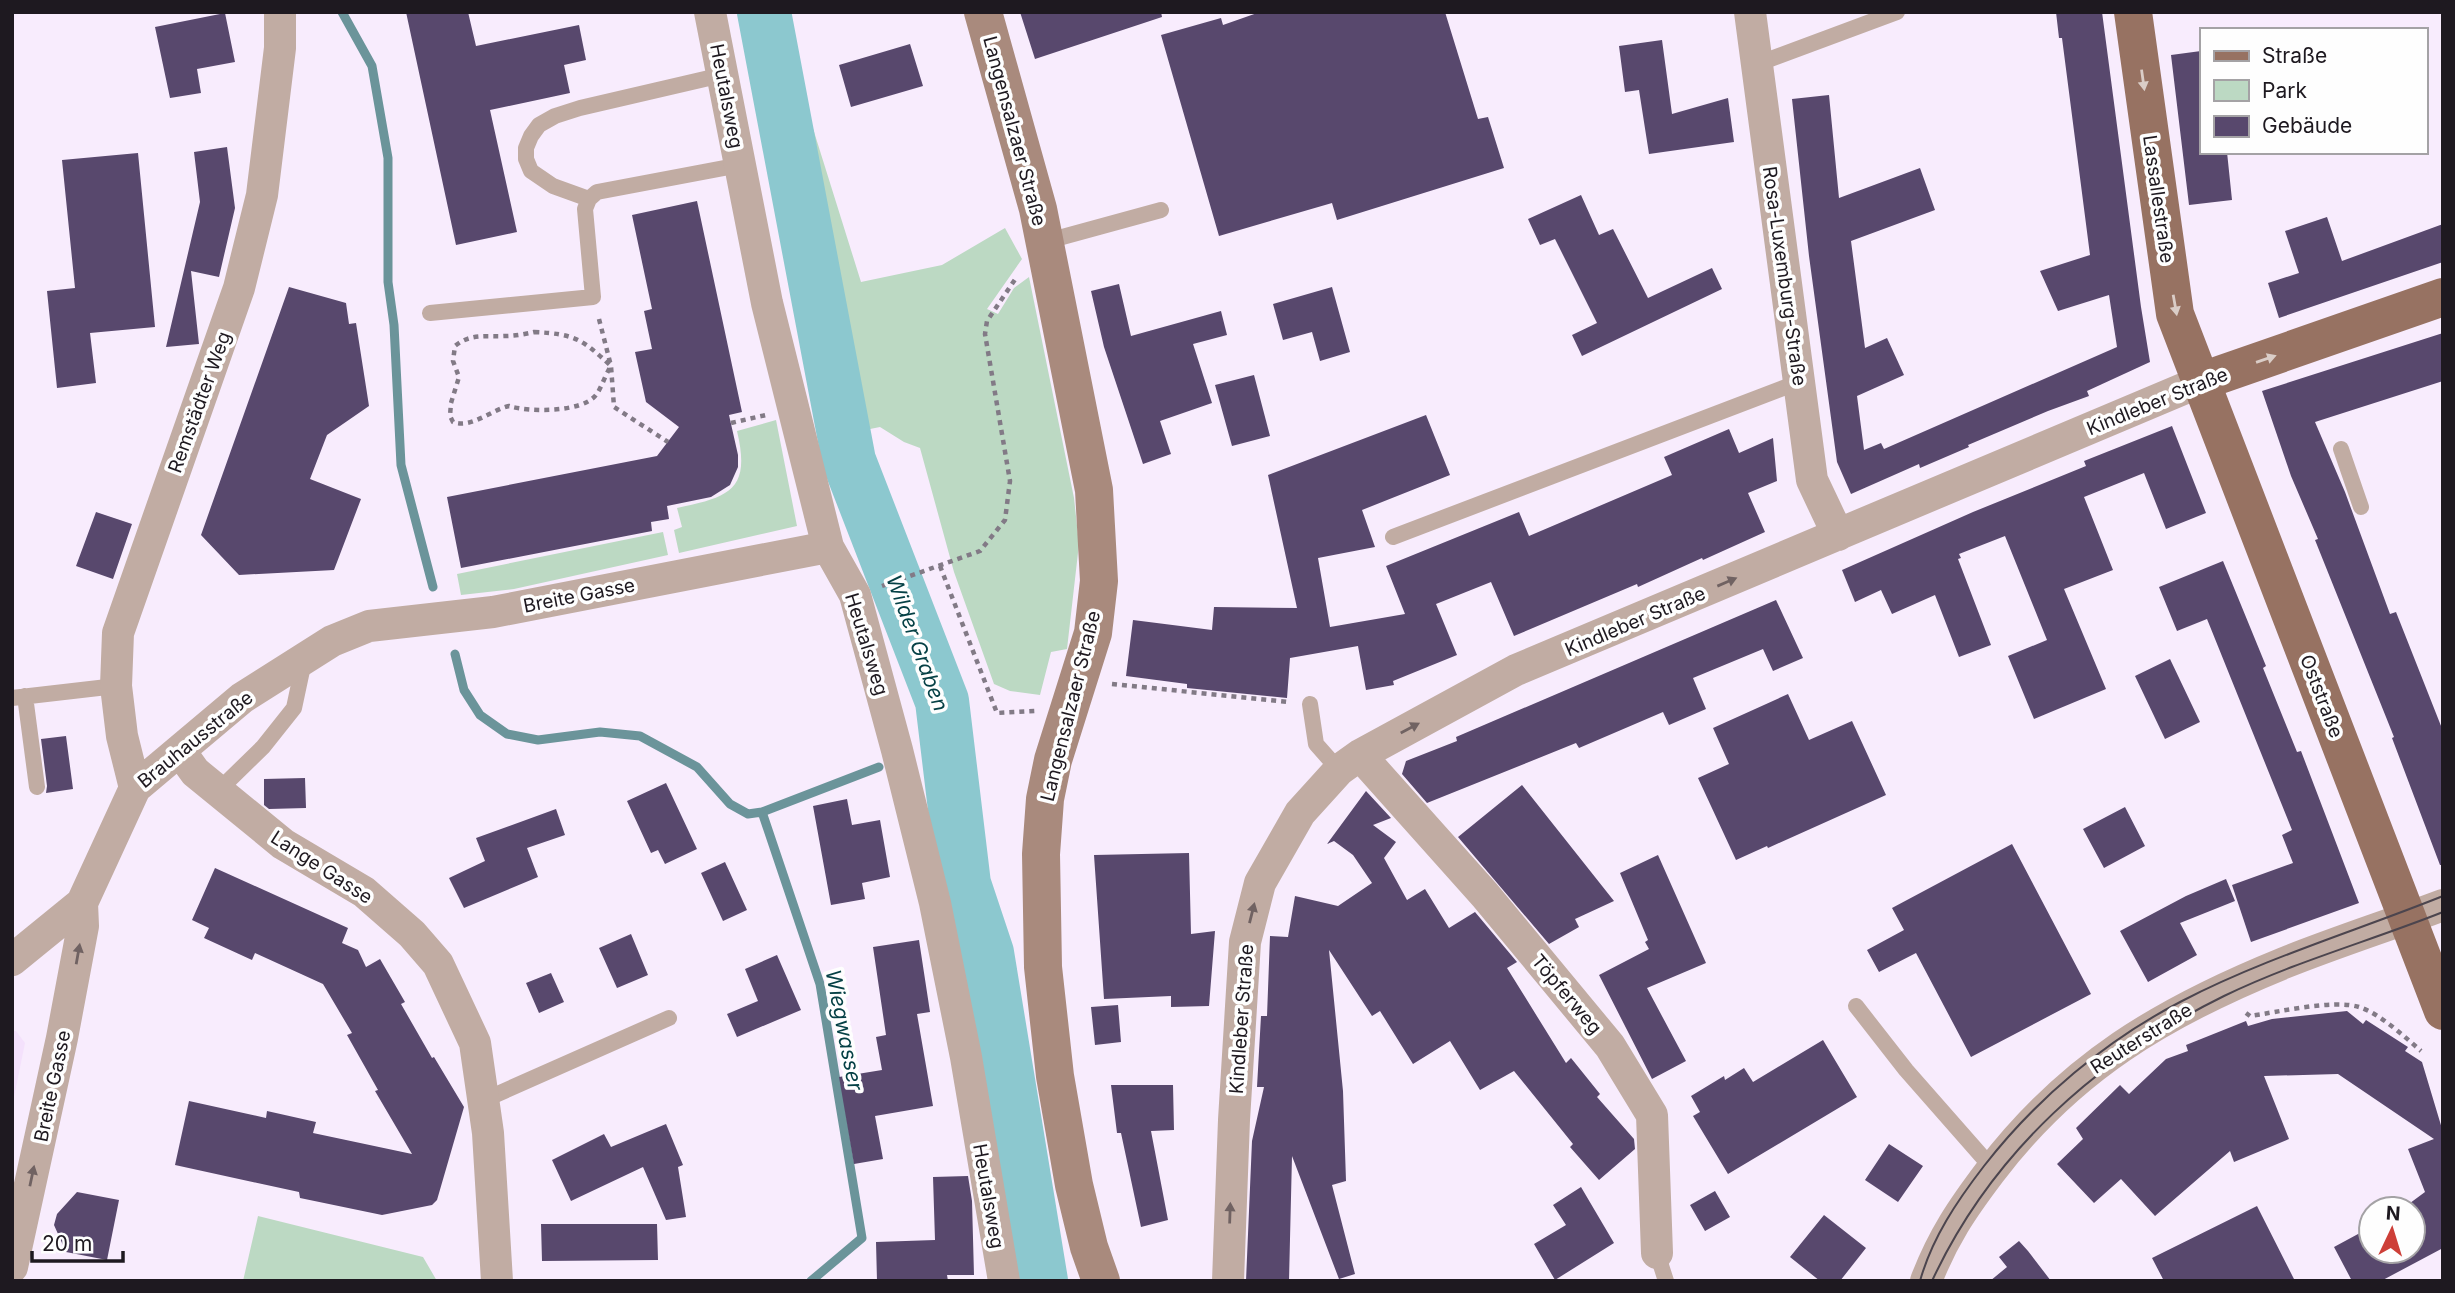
<svg xmlns="http://www.w3.org/2000/svg" width="2455" height="1293" viewBox="0 0 2455 1293" font-family="Inter,sans-serif">
	<style>
		.built { fill: #f4e1fc }
		.green { fill: #bcd9c3 }
		.lines { fill: none; stroke-linecap: round; stroke-linejoin: round }
		.stream { stroke: #6b949a; stroke-width: 9 }
		.river { stroke: #8cc8cf; stroke-width: 54 }
		.building { fill: #58486d }
		.path { stroke: #827a86; stroke-width: 4.5; stroke-dasharray: 5 5; stroke-linecap: butt }
		.lane { stroke: #c1aca3; stroke-width: 16 }
		.street { stroke: #c1aca3; stroke-width: 32 }
		.secondary { stroke: #a98a7d; stroke-width: 38 }
		.primary { stroke: #977262; stroke-width: 38 }
		.tram { stroke: #4c454e; stroke-width: 2 }
		.oneway { fill: #dacdc7 }
		.oneway2 { fill: #706262 }
		.labels { text-anchor: middle; stroke-width: 7; stroke-linejoin: round; paint-order: stroke }
		.street-label { font-size: 19px; fill: #1e1920; stroke: #fefefe }
		.water-label { font-size: 21px; font-style: italic; fill: #054045; stroke: #fefefe }
	</style>
	<rect width="100%" height="100%" fill="#f8ecfd"/>
	<!-- built -->
	<path class="built" d="M12 1031H16L25 1043 12 1107Z"/>
	<!-- green -->
	<path class="green" d="M737 12H779L780 23 861 282 942 265 1005 228 1022 259 987 309 998 314 1014 288 1029 277 1074 498 1079 544 1067 649 1051 652 1040 695 1010 691 994 684 954 572 920 448 904 442 880 427 825 438Z
		M776 420 797 526 679 553 674 530 682 527 677 508C730 497 751 490 737 431Z
		M663 532 668 555 514 589 461 595 457 574Z
		M258 1216 423 1257 437 1281H243Z"/>
	<g class="lines">
		<!-- stream -->
		<path class="stream" d="M342 12 372 66 388 158V282L394 325 401 465 433 587
			M455 654 464 690 480 715 507 734 538 740 600 732 640 736 697 767 730 804 748 814 762 812
			M811 1281 862 1238 820 984 762 812 879 767"/>
		<!-- river -->
		<path class="river" d="M764 12 849 461 942 701 964 884 987 953 1041 1281"/>
	</g>
	<!-- building -->
	<path class="building" d="M406 12H468L476 46 579 25 586 60 564 65 570 93 490 110 517 232 456 245Z
		M1020 12H1161L1162 17 1035 59Z
		M1260 12H1445L1478 119 1488 117 1504 168 1337 220 1332 203 1219 236 1161 35 1221 18 1223 25Z
		M2056 12H2102L2141 307 2150 362 2087 391 2089 396 2048 411 1968 445 1969 447 1920 468 1919 464 1851 494 1837 462 1809 256 1792 99 1829 95 1839 198 1920 168 1935 210 1851 241 1865 348 1887 338 1904 375 1857 396 1864 450 1881 443 1884 449 2117 347 2109 295 2058 311 2040 271 2090 255 2062 38H2059Z
		M225 13 235 62 197 69 201 93 170 98 155 27Z
		M1662 40 1672 114 1728 98 1734 142 1649 154 1639 90 1625 92 1619 46Z
		M910 44 923 86 851 107 839 65Z
		M2201 51V152H2227L2232 200 2189 205 2171 55Z
		M227 147 235 208 219 277 191 271 199 344 166 347 200 202 194 152Z
		M138 153 155 327 90 333 96 383 57 388 47 291 75 288 62 160Z
		M1581 195 1599 235 1613 229 1648 298 1712 268 1722 289 1582 356 1572 335 1597 323 1555 239 1540 245 1528 219Z
		M697 201 742 412 729 415 738 455V467L730 485 711 497 667 506 669 519 651 522 652 531 461 568 447 497 657 456 679 427 646 402 635 352 652 349 644 311 652 309 632 215Z
		M2327 217 2342 261 2443 224V262L2279 318 2268 283 2299 273 2285 231Z
		M1119 284 1131 336 1221 311 1227 335 1193 344 1212 403 1160 421 1171 454 1143 464 1104 347 1091 291Z
		M289 287 346 303 349 324 356 323 369 406 327 435 310 479 361 499 334 570 239 575 201 535Z
		M1332 287 1350 352 1320 361 1312 332 1283 340 1273 304Z
		M2443 333V381L2315 422 2345 492 2390 614 2396 612 2443 731V865H2440L2392 738 2394 737 2315 540 2318 539 2291 476 2262 391Z
		M1254 375 1270 436 1232 446 1215 385Z
		M1426 415 1450 475 1362 510 1375 547 1318 558 1330 627 1405 614 1386 566 1519 512 1529 536 1672 475 1664 457 1729 429 1739 453 1773 438 1777 481 1748 493 1765 532 1703 560 1702 558 1638 587 1637 584 1514 636 1491 582 1436 604 1457 655 1393 681 1394 685 1366 690 1358 646 1290 658 1287 698 1187 688V684L1126 676 1133 620 1212 630 1214 607 1297 608 1268 475Z
		M2172 426 2206 513 2166 529 2144 473 2084 497 2113 570 2064 589 2106 689 2034 719 2008 656 2047 640 2005 536 1959 554 1961 558 1958 559 1991 645 1959 657 1935 595 1892 614 1881 590 1855 602 1842 570 1973 512 2086 466 2084 461Z
		M96 512 132 524 113 579 76 566Z
		M2223 561 2266 666 2263 668 2297 752 2301 751 2359 903 2251 942 2232 885 2293 863 2282 835 2292 830 2207 619 2177 631 2159 587Z
		M1776 600 1803 658 1773 671 1763 649 1693 678 1706 709 1669 725 1663 712 1579 748 1576 743 1427 803 1402 774 1406 761 1457 741 1456 737Z
		M2170 659 2200 722 2165 739 2135 676Z
		M1788 694 1809 740 1852 721 1886 795 1768 848 1767 846 1736 860 1698 778 1729 764 1713 728Z
		M66 736 73 789 46 793 47 786 41 739Z
		M305 778 306 808 269 809 264 805V779Z
		M666 783 697 849 665 864 658 850 651 853 627 801Z
		M1522 785 1614 901 1575 919 1579 927 1549 944 1458 837Z
		M1366 791 1391 818 1373 825 1396 842 1384 858 1407 900 1425 889 1449 928 1475 912 1517 962 1507 968 1566 1063 1571 1058 1600 1094 1597 1097 1634 1139 1635 1149 1599 1180 1570 1147 1573 1144 1514 1071 1480 1090 1450 1041 1413 1064 1380 1011 1372 1016 1329 950 1343 1091 1346 1181 1332 1185 1355 1274 1339 1279 1292 1156 1289 1281H1246L1252 1141 1264 1087H1257L1261 1016H1267L1270 936 1288 937 1295 896 1338 906 1372 883 1353 855 1334 841 1327 844Z
		M847 799 852 825 880 820 890 877 862 883 865 899 831 905 813 806Z
		M2125 807 2145 846 2104 868 2083 829Z
		M556 809 565 835 527 848 538 877 464 908 449 878 485 861 476 838Z
		M2012 844 2091 994 1971 1057 1916 953 1879 972 1867 950 1904 930 1892 908Z
		M1189 853 1191 934 1215 931 1209 1006 1171 1007V996L1104 999 1094 855Z
		M1658 855 1706 963 1647 988 1686 1061 1652 1079 1599 975 1649 949 1645 942 1648 940 1620 873Z
		M725 862 747 910 723 921 701 873Z
		M215 868 348 928 342 943 358 950 366 967 380 959 405 1002 401 1004 432 1058 434 1057 464 1107 437 1200 432 1205 382 1215 300 1198 299 1192 175 1165 189 1101 266 1118 267 1111 316 1122 313 1133 412 1154 375 1091 378 1090 347 1035 352 1033 323 984 255 953 252 960 204 938 209 928 192 920Z
		M2226 879 2235 901 2180 923 2197 955 2148 982 2120 931 2186 896Z
		M631 934 648 975 617 988 599 948Z
		M919 940 930 1012 917 1014 933 1106 875 1116 883 1159 854 1164 839 1077 882 1070 876 1037 886 1035 873 947Z
		M777 955 801 1010 737 1037 727 1014 758 1001 745 969Z
		M551 973 564 1002 539 1013 526 983Z
		M1118 1005 1121 1042 1095 1045 1091 1007Z
		M2347 1011 2363 1024 2366 1020 2408 1047 2405 1051 2422 1062 2443 1132V1248L2381 1281H2352L2334 1247 2371 1227V1251H2413V1209H2402L2425 1192 2408 1149 2434 1139 2338 1074 2264 1076 2289 1139 2234 1162 2230 1151 2155 1216 2121 1179 2094 1203 2057 1164 2083 1139 2076 1128 2120 1085 2129 1094 2166 1059 2188 1051 2186 1045 2246 1021 2248 1026 2272 1019Z
		M1823 1040 1857 1097 1728 1174 1693 1116 1700 1112 1691 1096 1724 1076 1725 1080 1744 1068 1753 1082Z
		M1111 1085H1173L1174 1130 1151 1131 1168 1220 1141 1227 1121 1133H1117Z
		M666 1124 683 1165 678 1167 686 1217 666 1220 643 1167 571 1201 552 1160 604 1134 611 1147Z
		M1889 1144 1923 1166 1898 1202 1865 1180Z
		M968 1176 972 1201 974 1275H947L948 1281H877L876 1242 935 1240 933 1177Z
		M1581 1187 1614 1243 1555 1280 1534 1244 1566 1225 1553 1205Z
		M1715 1191 1730 1217 1705 1231 1690 1205Z
		M77 1192 119 1200 107 1260 66 1252 54 1225 57 1214Z
		M2257 1206 2295 1281H2164L2152 1258Z
		M1824 1215 1866 1248 1840 1281H1820L1790 1257Z
		M541 1224H657L658 1260 542 1261Z
		M2019 1241 2028 1251 2051 1281H1990L2007 1267 1999 1257Z"/>
	<g class="lines">
		<!-- path -->
		<path class="path" d="M599 319 611 366 614 407 668 442
			M534 332C575 334 582 339 611 366 605 375 602 387 596 395 582 413 528 412 509 406 491 410 471 429 453 422L450 416 451 403 459 377 453 361 455 346C471 333 486 337 505 336 515 336 525 334 534 332Z
			M731 423 766 415
			M940 566 997 713 1035 711
			M882 586 980 551 1005 520 1010 481 985 334 987 321 1016 278
			M1112 684 1288 702
			M2246 1013 2250 1016C2279 1012 2333 999 2359 1007 2379 1013 2405 1037 2421 1051"/>
		<!-- lane -->
		<path class="lane" d="M1757 64 1897 12
			M589 199 553 186 531 171 526 159V148L531 136 539 125 555 116 580 108 722 75
			M1044 242 1161 210
			M430 313 593 297 585 209 589 199 597 192 740 165
			M2341 449 2361 507
			M1393 537 1799 382
			M25 696 37 787
			M12 698 116 686
			M1310 704 1316 744 1339 770
			M218 791 263 747 294 708 304 661
			M1856 1006 1906 1070 1993 1169
			M484 1100 669 1018
			M1657 1253 1666 1281"/>
		<!-- street -->
		<path class="street" d="M710 12 767 303 828 547 855 595 897 750 935 903 966 1057 1004 1281
			M1750 12 1812 480 1838 535
			M180 751 195 772 283 844 364 892 412 934 438 964 475 1043 488 1133 497 1281
			M1360 755 1485 895 1610 1046 1652 1115 1657 1253
			M135 788 122 736 116 686 118 633 239 288 262 195 280 48V12
			M12 960 82 903 135 788 242 698 332 641 369 626 493 612 828 547
			M12 1267 62 1038 83 926 82 903
			M1228 1281 1234 1120 1245 942 1260 883 1300 813 1339 770 1360 755 1516 670 2202 381
			M1926 1281C1943 1237 1962 1209 1990 1172 2070 1067 2163 1012 2284 963 2336 942 2390 925 2443 905"/>
		<!-- secondary -->
		<path class="secondary" d="M983 12 1038 209 1094 490 1099 581 1093 633 1053 760 1045 799 1041 854 1043 967 1055 1076 1074 1185 1089 1247 1101 1281"/>
		<!-- primary -->
		<path class="primary" d="M2133 12 2175 314 2443 1011
			M2202 381 2443 297"/>
		<!-- tram -->
		<path class="tram" d="M1920 1281C1932 1238 1957 1201 1984 1166 2036 1099 2106 1040 2182 1001 2265 958 2356 931 2443 896
			M1932 1281C1992 1152 2098 1058 2224 996 2294 962 2370 941 2443 912"/>
	</g>
	<!-- one-way arrows -->
	<defs><path id="oneway-solid" d="M-6-.8H1V-3.2L6.5 0L1 3.2V.8H-6Z" transform="scale(1.75)"/></defs>
	<g class="oneway">
		<use href="#oneway-solid" transform="translate(2143 80) rotate(82)"/>
		<use href="#oneway-solid" transform="translate(2175 305) rotate(80)"/>
		<use href="#oneway-solid" transform="translate(2266 359) rotate(-19)"/>
	</g>
	<g class="oneway2">
		<use href="#oneway-solid" transform="translate(1727 582) rotate(-23)"/>
		<use href="#oneway-solid" transform="translate(1410 728) rotate(-28)"/>
		<use href="#oneway-solid" transform="translate(1252 913) rotate(-76)"/>
		<use href="#oneway-solid" transform="translate(78 954) rotate(-80)"/>
		<use href="#oneway-solid" transform="translate(32 1176) rotate(-78)"/>
		<use href="#oneway-solid" transform="translate(1230 1213) rotate(-88)"/>
	</g>
	<g class="labels">
		<!-- street labels -->
		<g class="street-label">
			<text transform="translate(727 96) rotate(79)" y="7">Heutalsweg</text>
			<text transform="translate(1015 131) rotate(75)" y="7">Langensalzaer Straße</text>
			<text transform="translate(2159 199) rotate(82)" y="7">Lassallestraße</text>
			<text transform="translate(1785 276) rotate(82)" y="7">Rosa-Luxemburg-Straße</text>
			<text transform="translate(2157 401) rotate(-22)" y="7">Kindleber Straße</text>
			<text transform="translate(199 402) rotate(-70)" y="7">Remstädter Weg</text>
			<text transform="translate(579 595) rotate(-11)" y="7">Breite Gasse</text>
			<text transform="translate(1635 621) rotate(-23)" y="7">Kindleber Straße</text>
			<text transform="translate(867 644) rotate(73)" y="7">Heutalsweg</text>
			<text transform="translate(2322 696) rotate(69)" y="7">Oststraße</text>
			<text transform="translate(1070 706) rotate(-76)" y="7">Langensalzaer Straße</text>
			<text transform="translate(195 739) rotate(-39)" y="7">Brauhausstraße</text>
			<text transform="translate(322 867) rotate(33)" y="7">Lange Gasse</text>
			<text transform="translate(1567 994) rotate(50)" y="7">Töpferweg</text>
			<text transform="translate(1241 1019) rotate(-86)" y="7">Kindleber Straße</text>
			<text transform="translate(2141 1038) rotate(-32)" y="7">Reuterstraße</text>
			<text transform="translate(52 1086) rotate(-78)" y="7">Breite Gasse</text>
			<text transform="translate(989 1196) rotate(80)" y="7">Heutalsweg</text>
		</g>
		<!-- water labels -->
		<g class="water-label">
			<text transform="translate(917 643) rotate(70)" y="7">Wilder Graben</text>
			<text transform="translate(844 1030) rotate(79)" y="7">Wiegwasser</text>
		</g>
	</g>
	<!-- border -->
	<rect width="2455" height="1293" fill="none" stroke="#1e1920" stroke-width="28"/>
	<!-- legend -->
	<rect x="2200" y="28" width="228" height="126" fill="#fefefe" stroke="#a4a2a5" stroke-width="2"/>
	<rect x="2214" y="51" width="35" height="10" fill="#977262" stroke="#a4a2a5" stroke-width="2"/>
	<text x="2262" y="63" font-size="21" fill="#1e1920">Straße</text>
	<rect x="2214" y="80" width="35" height="21" fill="#bcd9c3" stroke="#a4a2a5" stroke-width="2"/>
	<text x="2262" y="98" font-size="21" fill="#1e1920">Park</text>
	<rect x="2214" y="116" width="35" height="21" fill="#58486d" stroke="#a4a2a5" stroke-width="2"/>
	<text x="2262" y="133" font-size="21" fill="#1e1920">Gebäude</text>
	<!-- north arrow -->
	<g transform="translate(2392 1230) rotate(4)"><circle r="33" fill="#fefefe" stroke="#a4a2a5" stroke-width="2"/>
	<path d="M0-5L12 26L0 18L-12 26Z" fill="#cd3f38"/>
	<text y="-10" font-size="19" font-weight="bold" text-anchor="middle" fill="#1e1920">N</text>
	</g>
	<!-- scale -->
	<path d="M32 1251v10h91v-10" fill="none" stroke="#1e1920" stroke-width="3.5"/>
	<text x="42" y="1251" font-size="21" fill="#1e1920" stroke="#fefefe" stroke-width="5" paint-order="stroke">20 m</text>
</svg>
